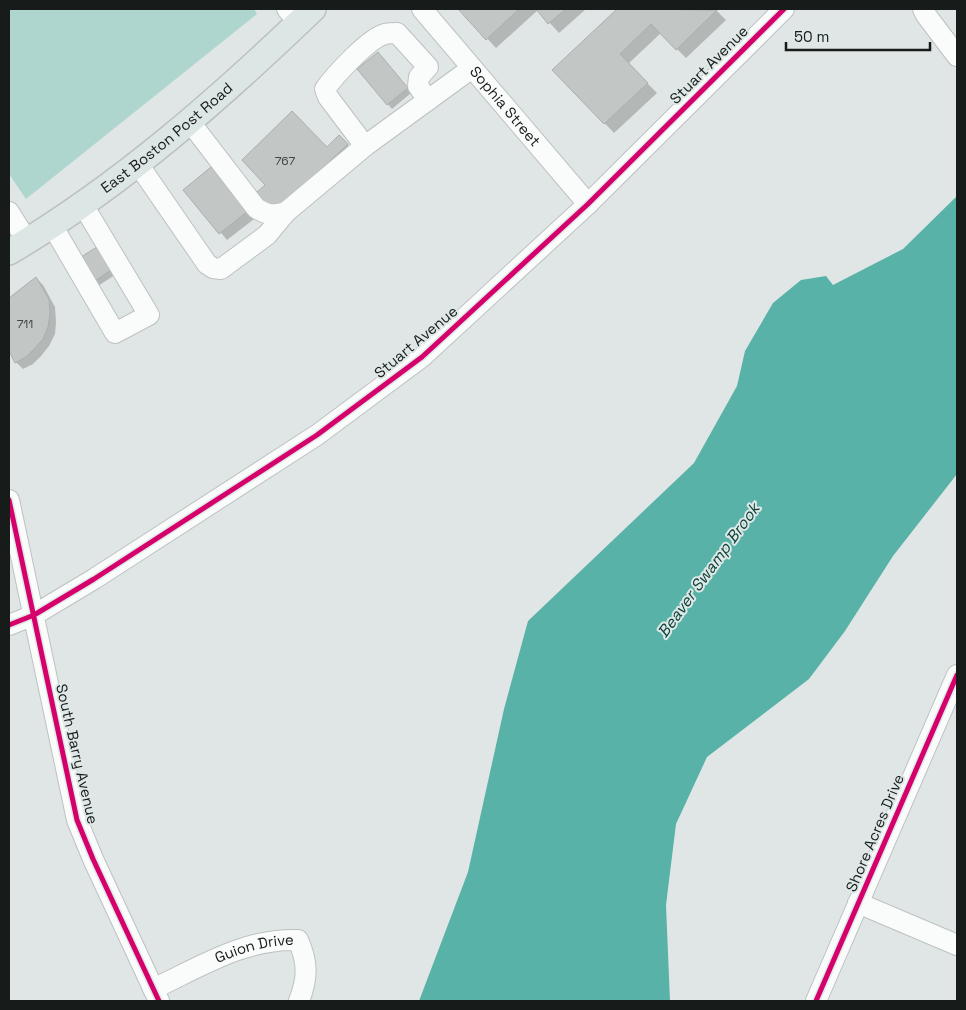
<svg xmlns="http://www.w3.org/2000/svg" width="966" height="1010" viewBox="0 0 966 1010" font-family="'Space Grotesk',sans-serif">
	<style>
		.grass { fill: #aed5ce }
		.water { fill: #58b2a8 }
		.shadow { fill: #0003 }
		.building { fill: #c2c7c6; stroke: #aaaeae }
		.lines { fill: none; stroke-linecap: round; stroke-linejoin: round }
		.minor-casing { stroke: #bdc2c1; stroke-width: 22 }
		.major-casing { stroke: #bdc0bf; stroke-width: 28 }
		.minor { stroke: #fafbfb; stroke-width: 20 }
		.major { stroke: #dce6e5; stroke-width: 25 }
		.cycleway-casing { stroke: #dee8e6; stroke-width: 8 }
		.cycleway { stroke: #d6006c; stroke-width: 5 }
		.labels { text-anchor: middle; stroke-width: 4; stroke-linejoin: round; paint-order: stroke }
		.number-label { font-size: 12px; fill: #424645 }
		.street-label { font-size: 15px; fill: #171b1a; stroke: #dee8e6 }
		.water-label { font-size: 16px; font-style: italic; fill: #0e423b; stroke: #dee8e6 }
	</style>
	<rect width="100%" height="100%" fill="#e0e6e5"/>
	<!-- grass -->
	<path class="grass" d="M9 9H254L257 14 26 199 9 174Z"/>
	<!-- water -->
	<path class="water" d="M957 196V474L893 556 845 631 809 679 707 757 676 824 666 905 670 1001H419L468 872 504 709 528 621 694 463 737 386 745 351 773 303 801 280 826 276 833 285 903 249Z"/>
	<!-- shadow -->
	<path class="shadow" d="M460 9H586L559 33 538 10 496 48Z
		M618 9H715L726 20 686 58 661 33 628 64 657 93 614 133 554 70Z
		M382 58 411 93 392 109 359 69Z
		M339 137 354 151 283 219 267 185 327 149Z
		M211 168 254 219 227 240 185 190Z
		M80 259 121 271 98 286Z
		M36 278 43 285 55 307 56 322 55 334 49 346 41 356 33 364 23 369 16 362 9 348 10 319 9 300Z"/>
	<!-- building -->
	<path class="building" d="M458 9H519L486 40Z
		M536 9H566L548 24Z
		M617 9 717 10 676 50 651 24 620 54 648 83 604 124 552 70Z
		M378 52 408 88 387 105 357 69Z
		M292 111 327 147 339 135 348 144 275 213 256 193 265 185 242 160Z
		M211 167 248 211 219 234 183 190Z
		M103 243 117 266 92 283 78 259Z
		M36 277 49 299 50 314 48 327 43 339 34 349 26 357 15 363 9 351V298Z"/>
	<g class="lines">
		<defs>
			<g id="minor">
				<path d="M287 9 299 23"/>
				<path id="s1" d="M422 9 588 204"/>
				<path d="M923 9 926 15 957 56"/>
				<path d="M190 122 256 208C267 215 274 216 286 212L365 146 472 68"/>
				<path d="M365 146 328 97 325 89C335 75 369 38 385 34 389 33 394 33 397 33L428 67 419 77 418 86 428 100"/>
				<path d="M138 164 207 264 213 268 221 269 267 235 286 212"/>
				<path d="M9 212 27 241"/>
				<path d="M52 225 115 333 149 315 83 205"/>
				<path d="M9 500 77 820 93 859 159 1001"/>
				<path d="M9 625 34 615 94 579 317 435 422 357 588 204 784 9"/>
				<path d="M858 903 957 945"/>
				<path id="s2" d="M153 989C200 967 245 938 298 940 308 962 308 978 299 1001"/>
				<path d="M816 1001 957 675"/>
			</g>
			<g id="major">
				<path id="s3" d="M9 252C122 185 219 99 313 9"/>
			</g>
		</defs>
		<!-- minor casing -->
		<use href="#minor" class="minor-casing"/>
		<!-- major casing -->
		<use href="#major" class="major-casing"/>
		<!-- minor -->
		<use href="#minor" class="minor"/>
		<!-- major -->
		<use href="#major" class="major"/>
		<defs>
			<path id="cycleway" d="M9 500 77 820 93 859 159 1001
				M9 625 34 615 94 579 317 435 422 357 588 204 784 9
				M816 1001 957 675"/>
		</defs>
		<!-- cycleway casing -->
		<use href="#cycleway" class="cycleway-casing"/>
		<!-- cycleway -->
		<use href="#cycleway" class="cycleway"/>
	</g>
	<g class="labels">
		<!-- number labels -->
		<g class="number-label">
			<text x="285" y="165">767</text>
			<text x="25" y="328">711</text>
		</g>
		<!-- street labels -->
		<g class="street-label">
			<text transform="translate(709 65) rotate(-45)" y="5">Stuart Avenue</text>
			<text dy="5" stroke="none"><textPath href="#s1" startOffset="128">Sophia Street</textPath></text>
			<text dy="5" stroke="none"><textPath href="#s3" startOffset="195">East Boston Post Road</textPath></text>
			<text transform="translate(416 342) rotate(-40)" y="5">Stuart Avenue</text>
			<text transform="translate(77 754) rotate(77)" y="5">South Barry Avenue</text>
			<text transform="translate(875 833) rotate(-67)" y="5">Shore Acres Drive</text>
			<text dy="5" stroke="none"><textPath href="#s2" startOffset="110">Guion Drive</textPath></text>
		</g>
		<!-- water labels -->
		<g class="water-label">
			<text transform="translate(708 570) rotate(-54)" y="6">Beaver Swamp Brook</text>
		</g>
	</g>
	<!-- border -->
	<rect width="966" height="1010" fill="none" stroke="#171b1a" stroke-width="20"/>
	<!-- scale -->
	<path d="M786 42v8h144v-8" fill="none" stroke="#171b1a" stroke-width="2.5"/>
	<text x="794" y="42" font-size="15" fill="#171b1a" stroke="#dee8e6" stroke-width="4" paint-order="stroke">50 m</text>
</svg>
